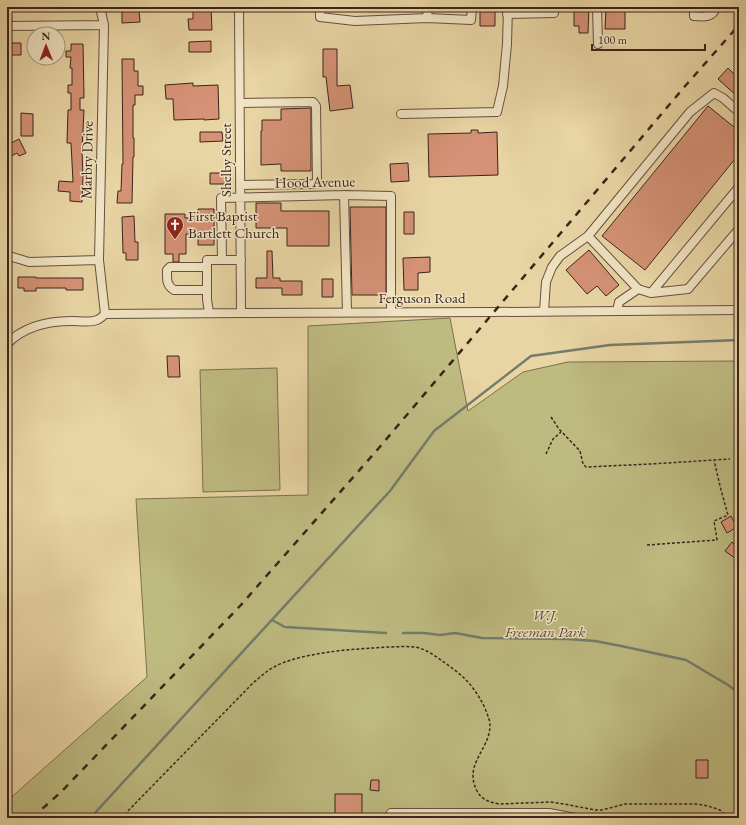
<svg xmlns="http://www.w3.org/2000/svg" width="746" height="825" viewBox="0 0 746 825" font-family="'EB Garamond',serif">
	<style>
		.green { fill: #bebb81; stroke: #7c704f }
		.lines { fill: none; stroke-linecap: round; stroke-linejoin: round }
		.stream { stroke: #737d6c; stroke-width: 2.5 }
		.building { fill: #d59276; stroke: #3b241d }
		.minor-casing { stroke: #66503f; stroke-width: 10 }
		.path { stroke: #3b241d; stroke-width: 1.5; stroke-dasharray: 3 2; stroke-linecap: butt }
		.minor { stroke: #f1e4c4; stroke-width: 8 }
		.rail { stroke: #3b241d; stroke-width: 2.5; stroke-dasharray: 7 7; stroke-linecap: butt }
		.labels { text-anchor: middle; stroke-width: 3; stroke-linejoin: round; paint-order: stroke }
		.street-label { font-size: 15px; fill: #3b241d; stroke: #f1e4c4 }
		.poi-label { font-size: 15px; fill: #3b241d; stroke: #f1e4c4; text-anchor: start }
		.park-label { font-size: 15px; font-style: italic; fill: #5c4a36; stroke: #f1e4c4 }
	</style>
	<rect width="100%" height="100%" fill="#e9d5a4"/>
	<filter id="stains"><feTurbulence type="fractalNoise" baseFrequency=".005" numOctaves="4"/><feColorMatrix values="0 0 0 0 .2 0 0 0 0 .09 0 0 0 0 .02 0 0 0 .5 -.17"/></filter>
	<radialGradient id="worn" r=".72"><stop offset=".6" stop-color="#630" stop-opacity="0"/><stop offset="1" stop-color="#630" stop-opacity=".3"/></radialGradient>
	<!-- green -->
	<path class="green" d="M450 318 468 411 523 372 568 362 739 361V818H7V801L147 677 136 499 308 495V326Z
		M277 368 280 490 203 492 200 370Z"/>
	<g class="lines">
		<!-- stream -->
		<path class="stream" d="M272 620 285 627 386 633
			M403 633H424L440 635 455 633 482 638 568 639 595 641 621 646 686 660 728 685 739 693
			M89 818 94 814 390 491 434 431 531 356 610 345 739 340"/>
	</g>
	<!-- building -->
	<path class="building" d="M193 7H211L212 30H189L188 19H193Z
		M480 7H495V26H480Z
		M574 7H589L588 33H579V26H574Z
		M609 7H625V29H605L606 9H609Z
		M139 10 140 22 122 23V11Z
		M211 41V52H189V42Z
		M7 43H21V55H7Z
		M71 44H83L84 98H80V110H84L82 151 83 177 82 202 70 201V192L58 191 59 181 73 182 71 143H67L68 110H71V93H68V85H72V68H70L71 57H66V51H71Z
		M323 49H337V86L350 85 353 108 330 111 326 77H323Z
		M122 59H134V71H138V86H143V95H135V105H133V138H134V157H133L132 203H117L118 191H121L122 164H123Z
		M728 68 735 75 739 70V98L718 79Z
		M193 83V86L218 85 219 119 204 120V119L174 120 173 99H166L165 85Z
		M708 106 739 131V154L645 270 602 236Z
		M311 108V171H281V164L261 165V131H262V120H281V109Z
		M21 113 33 114V136H21Z
		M471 130H478V133L497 132 498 175 429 177 428 134 471 133Z
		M200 132H222L223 141 200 142Z
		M19 139 26 153 19 156 17 153 7 158V145Z
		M408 163 409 181 391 182 390 164Z
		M210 173H226V184H210Z
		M256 203H281V211H329V246H287V228H256Z
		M350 207H386V295H352Z
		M198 209H214V245H198V234H186V254H179V262H173V254H165V214H185V218H198Z
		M404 212H414V234H404Z
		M134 216 135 242H138V260H126V253H123L122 217Z
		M589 250 619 285 606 296 597 286 587 294 566 270Z
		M267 251H272L273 278H280V281H302V295H282V288H256V278H267Z
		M430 257V272L418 273V290H404L403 258Z
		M18 277H36V278H83V290H66V288H36V291H24V288H18Z
		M322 279H333V297H322Z
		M167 356H179L180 377H168Z
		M731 516 737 527 727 533 721 522Z
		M732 542 739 548V561L725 551Z
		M696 760H708V778H696Z
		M371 780H379V791L370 790Z
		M335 794H362V818H335Z"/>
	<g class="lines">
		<defs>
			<path id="minor" d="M100 7 104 25 99 260 105 314
				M239 7 241 313
				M320 7V17L355 21 427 18 471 20 472 7
				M597 7 598 44
				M694 7V16C704 17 713 18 716 7
				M507 14 554 13V7
				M427 18 428 7
				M7 26 104 25
				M240 103 313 102 316 106 317 182 313 184 240 185
				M739 112 723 98 714 93 690 112 588 236 638 289 651 293 739 187
				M401 114 497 112 503 86 507 44 508 7
				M344 195 347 312
				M7 254 9 256 29 262 99 260
				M222 260 221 198 344 195 391 196V312
				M207 267H170L167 270C167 279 166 285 174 290H207
				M651 293 688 289 739 229
				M544 311 546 282 552 267 560 256 588 236
				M617 311 619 302 638 289
				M209 313 207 299V260H241
				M105 314 241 313 493 312 739 310
				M7 344C24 326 49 321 72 321 80 321 90 323 97 320 100 319 103 316 105 314
				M391 813H549L575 818"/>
		</defs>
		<!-- minor casing -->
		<use href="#minor" class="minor-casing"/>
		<!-- path -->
		<path class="path" d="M551 417 559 429 580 451 583 464 586 467 651 464 730 459
			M546 454 553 439 561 432
			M647 545 717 540 714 521 728 515 721 490 714 460
			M121 818 253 683C258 679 263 674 269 670 288 657 322 653 345 650 359 649 373 648 387 647 396 647 405 646 414 647 423 648 431 653 438 658 461 674 472 682 485 708 487 714 490 720 490 725 490 750 463 764 477 791 482 800 489 802 499 804L551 802 564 804 595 810H602L625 804H695C705 805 713 807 722 811L724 815"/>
		<!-- minor -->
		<use href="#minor" class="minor"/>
		<!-- rail -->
		<path class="rail" d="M32 818 61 792 240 606 378 449 686 85 739 25"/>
	</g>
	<!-- icons -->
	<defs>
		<symbol id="church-pin" viewBox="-11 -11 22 30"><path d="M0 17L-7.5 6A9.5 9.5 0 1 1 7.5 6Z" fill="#8f2418" stroke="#f1e4c4"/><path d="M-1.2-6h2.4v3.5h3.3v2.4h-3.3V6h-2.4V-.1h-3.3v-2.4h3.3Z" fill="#fff"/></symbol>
	</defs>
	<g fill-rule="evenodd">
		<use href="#church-pin" x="165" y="215" width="20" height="27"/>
	</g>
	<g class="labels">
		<!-- street labels -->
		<g class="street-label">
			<text transform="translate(87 160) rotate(-89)" y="5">Marbry Drive</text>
			<text transform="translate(226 160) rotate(-90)" y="5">Shelby Street</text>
			<text transform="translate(315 182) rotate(-1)" y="5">Hood Avenue</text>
			<text x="422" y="303">Ferguson Road</text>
		</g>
		<!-- poi labels -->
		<g class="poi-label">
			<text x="188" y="221">First Baptist<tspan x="188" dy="17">Bartlett Church</tspan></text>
		</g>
		<!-- park labels -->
		<g class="park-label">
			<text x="545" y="620">W.J.<tspan x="545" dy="17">Freeman Park</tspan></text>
		</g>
	</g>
	<!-- margin -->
	<rect width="746" height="825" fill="none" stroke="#e9d5a4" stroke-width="24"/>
	<rect x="8" y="8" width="730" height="809" fill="none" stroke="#3b241d" stroke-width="2"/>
	<rect x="12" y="12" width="722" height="801" fill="none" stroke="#3b241d"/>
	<!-- north arrow -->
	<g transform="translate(46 46) rotate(359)"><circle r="19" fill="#f1e4c4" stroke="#a89781"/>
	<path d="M0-3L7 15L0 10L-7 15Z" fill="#8f2418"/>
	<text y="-6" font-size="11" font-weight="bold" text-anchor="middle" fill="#3b241d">N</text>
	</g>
	<!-- scale -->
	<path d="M592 44v6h113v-6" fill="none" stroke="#3b241d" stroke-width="2"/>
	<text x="598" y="44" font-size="12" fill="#3b241d" stroke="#f1e4c4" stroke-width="3" paint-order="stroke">100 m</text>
	<rect width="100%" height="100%" filter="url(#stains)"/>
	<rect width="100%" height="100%" fill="url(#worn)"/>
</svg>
